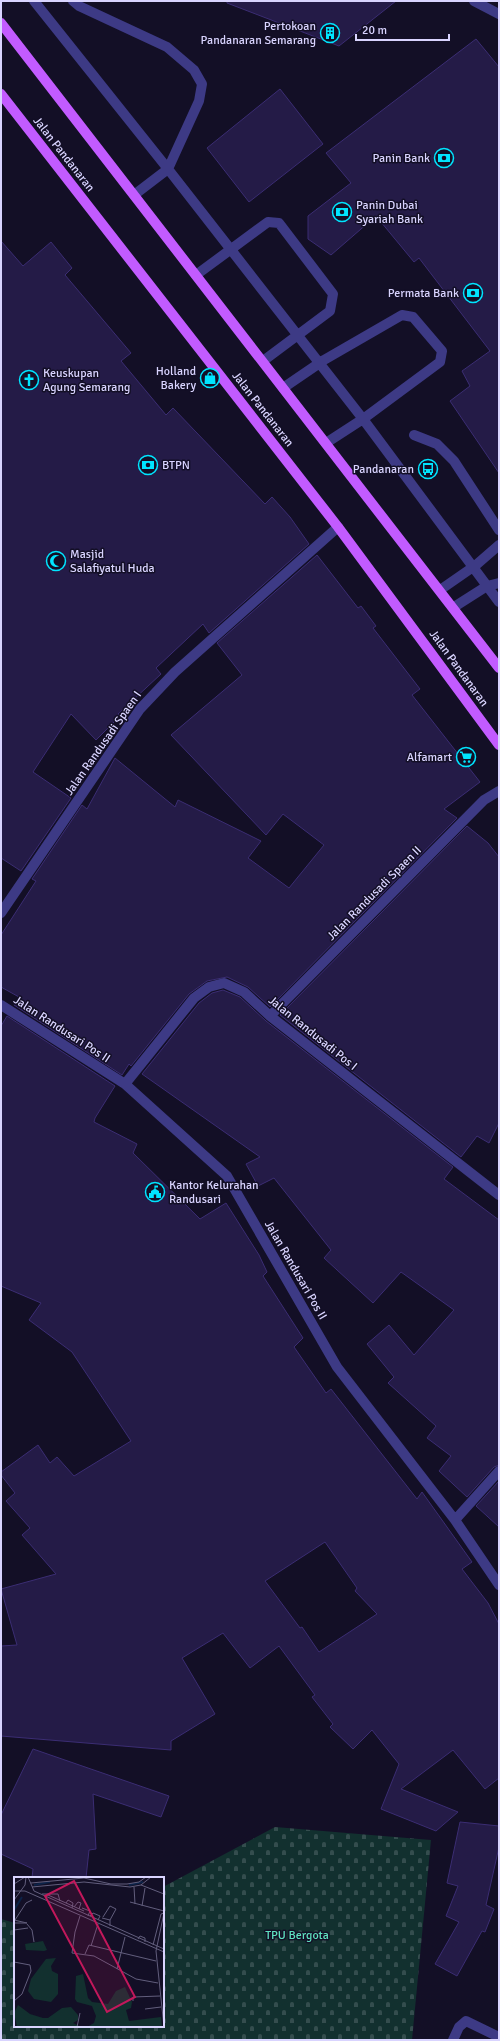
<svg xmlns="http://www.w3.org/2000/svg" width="500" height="2041" viewBox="0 0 500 2041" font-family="Signika,sans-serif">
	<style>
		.cemetery { fill: url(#cemetery-stones) }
		.building { fill: #241b47; stroke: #3b2d73; fill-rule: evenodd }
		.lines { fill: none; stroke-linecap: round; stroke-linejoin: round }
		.minor { stroke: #3d3a85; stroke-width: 10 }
		.major { stroke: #c25bff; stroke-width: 10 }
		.labels { text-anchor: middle; stroke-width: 3; stroke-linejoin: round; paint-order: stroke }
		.poi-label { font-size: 12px; fill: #d9d4ff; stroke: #130f26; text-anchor: end }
		.street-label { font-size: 12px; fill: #d9d4ff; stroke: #130f26 }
		.park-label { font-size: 12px; fill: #5fe0c0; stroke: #130f26 }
		.inset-river { fill: none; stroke: #0c2248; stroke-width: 2 }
		.inset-road { fill: none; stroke: #625e7d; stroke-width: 1 }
		.view { fill: #c2185b; fill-opacity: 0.15; stroke: #c2185b; stroke-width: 2 }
		.inset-edge { fill: none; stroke: #d9d4ff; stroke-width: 2 }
	</style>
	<defs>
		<pattern id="cemetery-stones" width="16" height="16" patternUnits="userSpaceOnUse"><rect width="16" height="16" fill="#12302f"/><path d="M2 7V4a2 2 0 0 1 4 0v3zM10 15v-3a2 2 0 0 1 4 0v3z" fill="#344d4e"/></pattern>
	</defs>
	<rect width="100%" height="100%" fill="#130f26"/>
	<!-- cemetery -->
	<path class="cemetery" d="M275 1827 431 1840 412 2040H1V1919L15 1923V2026H163V1887Z"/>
	<!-- building -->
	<path class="building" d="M227 1H396L339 46 227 3Z
		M476 39 499 67V473L450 401 470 386 462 371 490 351 419 258 414 262 376 216 331 255 308 239V216L351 183 326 153Z
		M280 89 323 144 249 202 207 148Z
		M1 241 23 266 51 242 72 268 65 275 131 353 121 361 166 415 173 408 265 504 272 497 290 517 309 544 209 633 203 624 156 668 161 674 118 714 120 716 96 740 71 714 33 772 71 798 21 871 1 858Z
		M317 555 358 608 361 606 376 626 373 628 420 689 412 695 480 782 444 809 457 818 270 1007 248 987 227 977 207 981 189 994 131 1066 129 1064 122 1075 14 1005 19 997 1 987V935L36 881 32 879 82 805 87 809 115 758 175 807 178 800 261 841 248 858 289 888 324 845 283 814 266 835 171 735 242 675 217 643Z
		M467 826 488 843 499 857V1123L489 1143 477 1136 461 1157 280 1015Z
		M223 990 240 997 266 1021 453 1167 444 1179 499 1220V1465L494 1467 467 1497 439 1471 451 1456 427 1438 436 1426 388 1383 394 1377 367 1344 389 1325 414 1355 454 1310 401 1272 373 1303 324 1258 331 1250 274 1178 258 1186 246 1164 260 1157 142 1074 199 1003 212 993Z
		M7 1016 115 1086 95 1118 94 1122 137 1144 133 1153 200 1219 226 1203 259 1255 267 1272 263 1276 303 1338 294 1347 326 1393 331 1389 417 1499 422 1492 472 1562 462 1569 488 1603 499 1624V1778L485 1789 453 1750 401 1789 458 1812 436 1831 381 1809 399 1764 372 1730 353 1749 330 1727 333 1724 312 1697 315 1695 279 1646 250 1668 223 1633 182 1658 215 1714 171 1741V1750L1 1736V1646L17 1645 1 1589 56 1574 22 1535 30 1528 6 1501 15 1493 1 1475V1472L38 1445 50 1463 57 1457 74 1476 131 1441 72 1352 29 1320 41 1303 1 1286V1026ZM325 1542 357 1588 355 1591 377 1614 319 1652 302 1627 300 1628 265 1581Z
		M499 1481V1527L476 1506Z
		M33 1749 169 1796 161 1817 93 1794 96 1849 89 1850 86 1878H32L33 1869 1 1854V1815Z
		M460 1822 499 1826V1847L486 1905 494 1909 485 1932 482 1931 457 1976 435 1964 459 1922 446 1916 458 1886 447 1883Z"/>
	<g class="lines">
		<!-- minor -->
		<path class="minor" d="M34 1 168 169 363 419 499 602
			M73 1 79 6 167 47 194 70 202 84 199 101 168 169 134 195
			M474 1 499 14
			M196 275 268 222 279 223 333 294 330 311 263 361
			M283 388 324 360 402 315 413 317 442 351 440 362 363 419 326 443
			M414 435 437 444 454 461 499 530
			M440 590 476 565 499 545
			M454 607 487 586 499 583
			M1 913 140 709 175 672 338 527
			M1 1005 125 1084 227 1176 337 1367 455 1520 499 1585
			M270 1016 484 800 499 791
			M125 1084 194 998 209 987 224 983 244 992 270 1016 499 1195
			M455 1520 499 1471
			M453 2040 459 2027 466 2021 499 2037"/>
		<!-- major -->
		<path class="major" d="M1 23 499 668
			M1 94 338 527 499 745"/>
	</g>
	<!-- icons -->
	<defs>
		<symbol id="building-ring" viewBox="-11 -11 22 22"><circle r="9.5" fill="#130f26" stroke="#00e5ff" stroke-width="1.5"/><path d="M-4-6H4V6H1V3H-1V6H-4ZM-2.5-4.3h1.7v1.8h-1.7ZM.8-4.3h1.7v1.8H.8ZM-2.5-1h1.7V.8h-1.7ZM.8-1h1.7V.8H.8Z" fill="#00e5ff"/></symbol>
		<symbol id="bank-ring" viewBox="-11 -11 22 22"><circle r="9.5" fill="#130f26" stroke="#00e5ff" stroke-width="1.5"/><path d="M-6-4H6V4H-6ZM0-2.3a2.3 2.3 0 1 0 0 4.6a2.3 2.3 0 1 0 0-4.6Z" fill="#00e5ff"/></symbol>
		<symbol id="shop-ring" viewBox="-11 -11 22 22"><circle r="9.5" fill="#130f26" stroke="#00e5ff" stroke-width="1.5"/><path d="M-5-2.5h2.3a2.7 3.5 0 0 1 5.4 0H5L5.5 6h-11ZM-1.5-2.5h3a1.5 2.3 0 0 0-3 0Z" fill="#00e5ff"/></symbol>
		<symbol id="church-ring" viewBox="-11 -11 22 22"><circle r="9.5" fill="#130f26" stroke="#00e5ff" stroke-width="1.5"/><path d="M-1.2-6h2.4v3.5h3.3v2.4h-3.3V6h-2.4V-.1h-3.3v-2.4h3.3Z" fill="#00e5ff"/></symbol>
		<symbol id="bus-ring" viewBox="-11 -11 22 22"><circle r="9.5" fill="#130f26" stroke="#00e5ff" stroke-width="1.5"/><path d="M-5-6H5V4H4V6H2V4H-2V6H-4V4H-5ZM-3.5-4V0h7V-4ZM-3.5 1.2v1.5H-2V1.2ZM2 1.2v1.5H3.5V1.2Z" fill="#00e5ff"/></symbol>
		<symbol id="mosque-ring" viewBox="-11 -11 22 22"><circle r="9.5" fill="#130f26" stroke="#00e5ff" stroke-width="1.5"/><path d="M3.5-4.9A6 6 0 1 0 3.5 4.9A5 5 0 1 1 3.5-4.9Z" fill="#00e5ff"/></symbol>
		<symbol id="supermarket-ring" viewBox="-11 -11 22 22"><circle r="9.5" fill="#130f26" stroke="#00e5ff" stroke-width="1.5"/><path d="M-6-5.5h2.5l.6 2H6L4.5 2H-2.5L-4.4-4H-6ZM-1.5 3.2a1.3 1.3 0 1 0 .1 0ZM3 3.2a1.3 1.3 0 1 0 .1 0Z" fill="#00e5ff"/></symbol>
		<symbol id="civic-ring" viewBox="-11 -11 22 22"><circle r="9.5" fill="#130f26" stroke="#00e5ff" stroke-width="1.5"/><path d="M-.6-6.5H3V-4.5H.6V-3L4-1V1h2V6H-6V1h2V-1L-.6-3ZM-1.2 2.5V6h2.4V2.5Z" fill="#00e5ff"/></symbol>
	</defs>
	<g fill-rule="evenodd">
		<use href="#building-ring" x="319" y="22" width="22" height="22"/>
		<use href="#bank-ring" x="433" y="147" width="22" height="22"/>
		<use href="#bank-ring" x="331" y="201" width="22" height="22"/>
		<use href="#bank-ring" x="462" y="282" width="22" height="22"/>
		<use href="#shop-ring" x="199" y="367" width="22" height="22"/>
		<use href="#church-ring" x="18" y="369" width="22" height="22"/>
		<use href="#bank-ring" x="137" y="454" width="22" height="22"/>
		<use href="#bus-ring" x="417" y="458" width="22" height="22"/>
		<use href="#mosque-ring" x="45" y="550" width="22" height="22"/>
		<use href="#supermarket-ring" x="455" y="746" width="22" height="22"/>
		<use href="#civic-ring" x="144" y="1181" width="22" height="22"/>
	</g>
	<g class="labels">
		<!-- poi labels -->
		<g class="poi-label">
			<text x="316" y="30">Pertokoan<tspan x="316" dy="14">Pandanaran Semarang</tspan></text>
			<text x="430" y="162">Panin Bank</text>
			<text x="356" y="209" text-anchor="start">Panin Dubai<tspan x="356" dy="14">Syariah Bank</tspan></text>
			<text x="459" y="297">Permata Bank</text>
			<text x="196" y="375">Holland<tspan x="196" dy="14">Bakery</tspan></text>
			<text x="43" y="377" text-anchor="start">Keuskupan<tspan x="43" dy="14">Agung Semarang</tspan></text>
			<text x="162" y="469" text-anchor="start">BTPN</text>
			<text x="414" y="473">Pandanaran</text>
			<text x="70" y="558" text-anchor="start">Masjid<tspan x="70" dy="14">Salafiyatul Huda</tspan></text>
			<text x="452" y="761">Alfamart</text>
			<text x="169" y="1189" text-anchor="start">Kantor Kelurahan<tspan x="169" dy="14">Randusari</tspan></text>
		</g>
		<!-- street labels -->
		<g class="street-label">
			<text transform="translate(64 154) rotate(52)" y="4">Jalan Pandanaran</text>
			<text transform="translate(263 409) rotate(52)" y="4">Jalan Pandanaran</text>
			<text transform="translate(459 668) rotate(54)" y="4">Jalan Pandanaran</text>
			<text transform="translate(103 743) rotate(-55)" y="4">Jalan Randusadi Spaen I</text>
			<text transform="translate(374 893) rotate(-45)" y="4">Jalan Randusadi Spaen II</text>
			<text transform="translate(62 1029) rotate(33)" y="4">Jalan Randusari Pos II</text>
			<text transform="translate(313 1033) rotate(39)" y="4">Jalan Randusadi Pos I</text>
			<text transform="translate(296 1270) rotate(60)" y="4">Jalan Randusari Pos II</text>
		</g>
		<!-- park labels -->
		<g class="park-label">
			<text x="297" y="1939">TPU Bergota</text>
		</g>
	</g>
	<!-- overview -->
	<g transform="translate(14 1877)">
		<rect width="150" height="150" fill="#130f26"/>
		<path d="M42 81 37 89 38 94 44 97V117L37 125 20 122 14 114 17 102 32 82Z" fill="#12302f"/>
		<path d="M69 97 74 121 78 125 94 127 102 114 111 110 118 125 117 131 112 133 115 144 147 140 148 150H73L80 146 82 139 78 129 63 125 61 122 62 99ZM4 128 16 137 29 141H34L48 131 57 130 64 138V143L59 146 68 150H3L0 136Z" fill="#12302f"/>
		<path d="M29 64 33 73 30 74 12 73 11 67Z" fill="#12302f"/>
		<path class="inset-river" d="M20 8 36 5M115 8 129 5M0 33 8 20"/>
		<path class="inset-road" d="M14 0 20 14 150 72M17 6 70 1 97 7H113L125 5 132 0M0 7 11 0M127 8 150 17M18 10 70 5 116 10 127 8 137 0M120 10 121 27M0 14H11L150 75M28 17H44L46 24M34 18 70 34M0 23 11 8 12 0M116 25 150 34M52 26 54 23 59 26 58 31M128 29 131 11M60 30 64 25 67 26 65 32M68 31 76 34 74 39M66 39 61 55 58 76 80 79 122 102 144 106M76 39 79 36 86 39 84 43M89 40 96 29 102 32 96 43M88 41 96 43V49M0 43 13 46H0M1 43 12 26 18 23M13 47 18 53 20 65M0 53 14 51M124 62 126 59 131 61V65M139 68 147 37 150 36M77 69 84 47M71 77 75 68 142 84M0 85 16 88 17 94 8 117 0 124M103 92 111 60M119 124V120L146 119M131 132 147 130M63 150 66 136M150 150 142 74 150 36"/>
		<path class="view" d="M60 4 121 120 93 135 31 19Z"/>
		<rect width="150" height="150" class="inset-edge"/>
	</g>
	<!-- border -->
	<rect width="500" height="2041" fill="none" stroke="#d9d4ff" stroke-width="4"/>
	<!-- scale -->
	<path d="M356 34v6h93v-6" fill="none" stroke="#d9d4ff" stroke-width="2"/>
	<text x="362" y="34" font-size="12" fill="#d9d4ff" stroke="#130f26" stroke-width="3" paint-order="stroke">20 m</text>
</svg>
